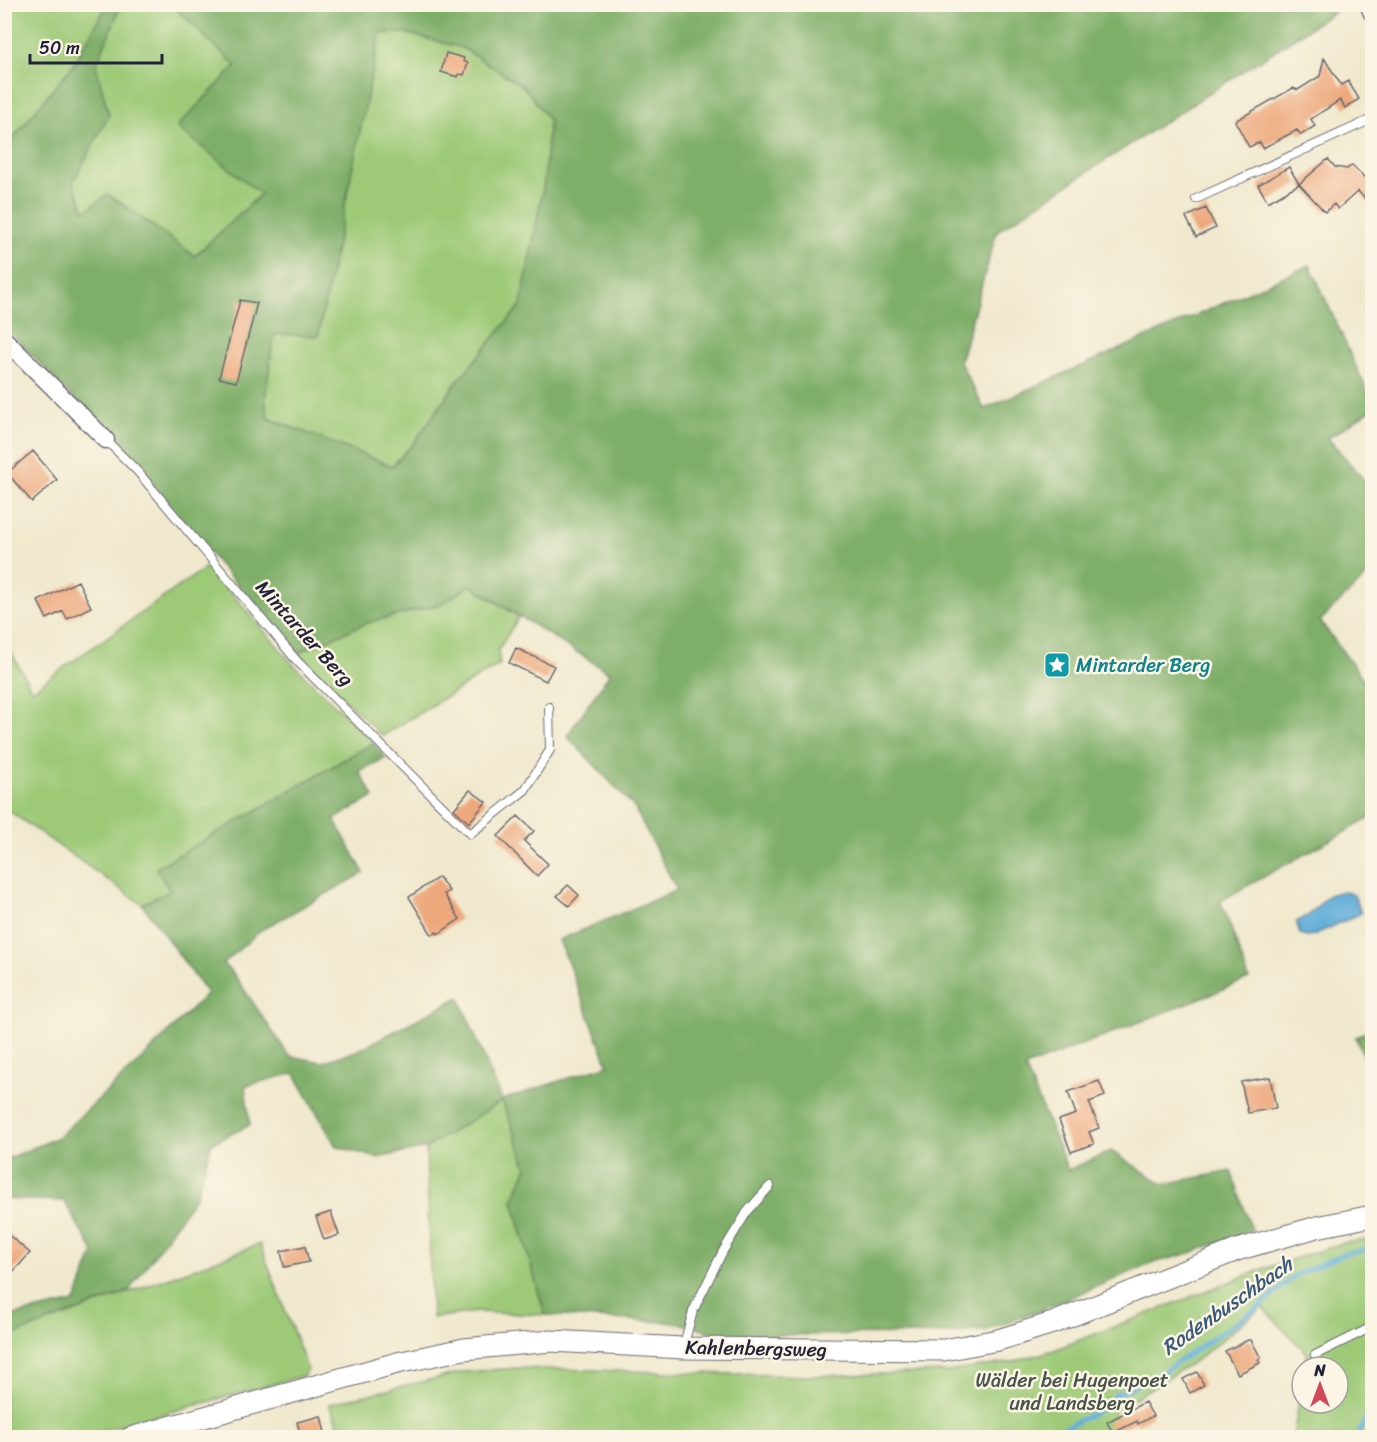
<svg xmlns="http://www.w3.org/2000/svg" width="1377" height="1442" viewBox="0 0 1377 1442" font-family="Sriracha,sans-serif">
	<style>
		.green { fill: #9eca78; stroke: #60765a; stroke-width: 1.5 }
		.forest { fill: #7eae68; stroke: #506852; stroke-width: 1.5; fill-rule: evenodd }
		.water { fill: #5fadd9; stroke: #40688a; stroke-width: 1.5 }
		.lines { fill: none; stroke-linecap: round; stroke-linejoin: round }
		.stream { stroke: #5fadd9; stroke-width: 5 }
		.building { fill: #eda87c }
		.service-casing { stroke: #6a686e; stroke-width: 10 }
		.minor-casing { stroke: #6a686e; stroke-width: 19 }
		.tertiary-casing { stroke: #6a686e; stroke-width: 23 }
		.service { stroke: #fff; stroke-width: 8 }
		.minor { stroke: #fff; stroke-width: 16 }
		.tertiary { stroke: #fff; stroke-width: 21 }
		.labels { text-anchor: middle; stroke-width: 5; stroke-linejoin: round; paint-order: stroke }
		.street-label { font-size: 20px; fill: #22223b; stroke: #fcf5e5 }
		.culture-label { font-size: 20px; fill: #0d838f; stroke: #fcf5e5; text-anchor: start }
		.park-label { font-size: 20px; fill: #47544d; stroke: #fcf5e5 }
		.water-label { font-size: 21px; font-style: italic; fill: #3a5a7a; stroke: #fcf5e5 }
	</style>
	<rect width="100%" height="100%" fill="#fcf5e5"/>
	<filter id="ink" filterUnits="userSpaceOnUse"><feTurbulence type="fractalNoise" baseFrequency=".0167" numOctaves="2"/><feDisplacementMap in="SourceGraphic" scale="12" xChannelSelector="R" yChannelSelector="G"/><feConvolveMatrix kernelMatrix="1 2 1 2 8 2 1 2 1" color-interpolation-filters="sRGB"/></filter>
	<filter id="wash" filterUnits="userSpaceOnUse"><feTurbulence type="fractalNoise" baseFrequency=".008" numOctaves="4" result="noise"/><feDisplacementMap in="SourceGraphic" scale="24" xChannelSelector="R" yChannelSelector="G"/><feGaussianBlur stdDeviation="1.35" result="paint"/><feColorMatrix in="noise" values="0 0 0 0 0 0 0 0 0 0 0 0 0 0 0 0 0 1.4 0 .05"/><feComposite in="paint" operator="in"/></filter>
	<g filter="url(#wash)">
		<rect width="100%" height="100%" fill="#f0e9ce"/>
		<!-- green -->
		<path class="green" d="M172 4 236 66 177 127 261 194 195 256 118 201 85 211 73 182 109 115 95 66 121 5Z
			M5 5H107L74 64 5 148Z
			M380 33H406L463 48 524 87 549 119 544 183 521 305 457 382 414 443 392 466 268 418 265 399 274 333 318 335Z
			M208 566 292 663 373 743 157 868 171 891 142 904 5 808 4 639 32 690Z
			M470 585 519 617 498 650 500 664 382 736 298 653 366 623 441 604Z
			M502 1100 527 1167 513 1201 545 1315 477 1312 432 1318 426 1148Z
			M1372 1239V1437H1293L1302 1385V1403H1338V1367H1305L1307 1353 1262 1307 1198 1359 1113 1412 1126 1437 344 1438 329 1404 463 1372 517 1368 808 1376 946 1372 1013 1362 1054 1350 1263 1269 1343 1243Z
			M260 1244 308 1370 303 1376 78 1437 5 1438V1338Z"/>
		<!-- forest -->
		<path class="forest" d="M107 5H121L96 66 109 115 73 182 85 211 108 194 195 256 261 194 177 127 236 66 172 5H1345L997 231 960 362 984 409 1310 265 1372 402V409L1328 438 1372 489V571L1320 621 1372 691V817L1220 901 1225 912 1249 979 1025 1067 1068 1170 1111 1151 1163 1184 1231 1171 1252 1230 1193 1252 1150 1264 1039 1311 986 1330 944 1334 723 1335 679 1323 545 1315 513 1201 527 1167 502 1101 426 1148 377 1158 336 1146 294 1073 245 1086 250 1125 212 1143 196 1196 128 1292 5 1338V1317L75 1302 94 1252 64 1201 5 1199V1160L58 1137 147 1054 207 993 142 904 170 891 156 868 373 743 386 758 359 771 374 797 334 819 364 873 261 930 223 964 233 973 289 1056 322 1062 359 1050 459 997 502 1100 608 1065 559 940 677 890 634 807 567 736 610 673 470 585 441 604 366 623 298 653 216 561 141 469 5 327V148L74 64ZM380 33H406L463 48 524 87 549 120 544 183 521 305 457 382 414 443 392 466 268 418 265 399 274 334 318 336Z
			M1372 1028V1079L1356 1037Z"/>
		<!-- water -->
		<path class="water" d="M1343 891 1354 895 1361 913 1314 935 1307 936 1300 934 1296 922 1309 915 1329 895Z"/>
		<g class="lines">
			<!-- stream -->
			<path class="stream" d="M1372 1352 1369 1357 1372 1375
				M1044 1438 1098 1411 1114 1396 1160 1374 1259 1307 1294 1276 1344 1254 1372 1248
				M1357 1438 1372 1406"/>
		</g>
		<g id="blocks">
			<!-- building -->
			<path class="building" d="M446 53 464 58 463 61 468 63 464 75 459 74 458 77 441 72Z
				M1324 58 1341 85 1348 81 1359 99 1345 108 1340 100 1311 119 1315 126 1301 135 1297 130 1263 148 1260 142 1249 147 1235 121 1293 88 1298 90 1320 76Z
				M1328 159 1335 167 1347 169 1352 165 1365 178 1372 171V207L1358 191 1338 209 1334 204 1325 212 1299 184 1268 202 1258 185 1289 167 1299 184Z
				M1206 208 1216 228 1196 237 1186 217Z
				M240 300 257 303 236 382 219 378Z
				M33 451 57 480 32 502 7 473Z
				M78 581 91 607 67 619 63 611 47 619 38 601Z
				M516 648 554 666 546 681 509 663Z
				M470 790 486 802 469 823 454 809Z
				M518 816 534 831 524 841 548 864 537 876 498 836Z
				M439 877 449 891 444 894 460 919 438 934 437 932 432 935 409 897Z
				M568 885 579 895 569 906 557 896Z
				M1270 1077 1276 1108 1248 1113 1241 1082Z
				M1099 1081 1105 1096 1089 1102 1099 1128 1089 1132 1094 1144 1071 1152 1059 1120 1076 1114 1068 1092Z
				M331 1212 339 1235 324 1240 316 1217Z
				M4 1231 30 1253 4 1282Z
				M305 1246 309 1262 284 1267 281 1251Z
				M1248 1340H1251L1261 1358 1258 1360 1260 1363 1238 1374 1225 1351Z
				M1197 1372 1204 1385 1190 1393 1183 1379Z
				M1145 1402 1153 1416 1138 1424 1137 1421 1113 1433 1107 1422Z
				M321 1416 326 1437H301L297 1422Z"/>
		</g>
	</g>
	<g filter="url(#ink)">
		<use href="#blocks" fill-opacity="0" stroke="#6a686e" stroke-width="1.5"/>
		<g class="lines">
			<defs>
				<path id="service" d="M1196 199 1372 119
					M106 440 138 472 297 661 470 834 525 790 550 750 549 707
					M683 1348 693 1311 723 1251 747 1212 770 1186
					M1315 1355 1372 1327"/>
				<path id="minor" d="M1368 4 1372 13
					M4 339 106 440"/>
				<path id="tertiary" d="M130 1438 397 1363 464 1349 551 1341 683 1348 944 1350 998 1340 1053 1323 1237 1250 1317 1227 1372 1216"/>
			</defs>
			<!-- service casing -->
			<use href="#service" class="service-casing"/>
			<!-- minor casing -->
			<use href="#minor" class="minor-casing"/>
			<!-- tertiary casing -->
			<use href="#tertiary" class="tertiary-casing"/>
			<!-- service -->
			<use href="#service" class="service"/>
			<!-- minor -->
			<use href="#minor" class="minor"/>
			<!-- tertiary -->
			<use href="#tertiary" class="tertiary"/>
		</g>
	</g>
	<!-- icons -->
	<defs>
		<symbol id="sight-square" viewBox="-11 -11 22 22"><rect x="-9" y="-9" width="18" height="18" rx="4" fill="#0f9aa8" stroke="#fcf5e5"/><path d="M0-6L1.8-2.2L6-1.7L2.9 1.2L3.7 5.4L0 3.3L-3.7 5.4L-2.9 1.2L-6-1.7L-1.8-2.2Z" fill="#fff"/></symbol>
	</defs>
	<g fill-rule="evenodd">
		<use href="#sight-square" x="1042" y="650" width="30" height="30"/>
	</g>
	<g class="labels">
		<!-- street labels -->
		<g class="street-label">
			<text transform="translate(305 633) rotate(48)" y="7">Mintarder Berg</text>
			<text transform="translate(756 1348) rotate(1)" y="7">Kahlenbergsweg</text>
		</g>
		<!-- culture labels -->
		<g class="culture-label">
			<text x="1076" y="672">Mintarder Berg</text>
		</g>
		<!-- park labels -->
		<g class="park-label">
			<text x="1072" y="1387">Wälder bei Hugenpoet<tspan x="1072" dy="23">und Landsberg</tspan></text>
		</g>
		<!-- water labels -->
		<g class="water-label">
			<text transform="translate(1227 1306) rotate(-35)" y="7">Rodenbuschbach</text>
		</g>
	</g>
	<!-- margin -->
	<rect width="1377" height="1442" fill="none" stroke="#fcf5e5" stroke-width="24"/>
	<!-- north arrow -->
	<g transform="translate(1320 1385)"><circle r="28" fill="#fcf5e5" stroke="#a5a1a1" stroke-width="1.5"/>
	<path d="M0-4.5L10 22L0 15L-10 22Z" fill="#d1495b"/>
	<text y="-9" font-size="16" font-weight="bold" text-anchor="middle" fill="#22223b">N</text>
	</g>
	<!-- scale -->
	<path d="M30 54v9h132v-9" fill="none" stroke="#22223b" stroke-width="3"/>
	<text x="39" y="54" font-size="18" fill="#22223b" stroke="#fcf5e5" stroke-width="4.5" paint-order="stroke">50 m</text>
</svg>
